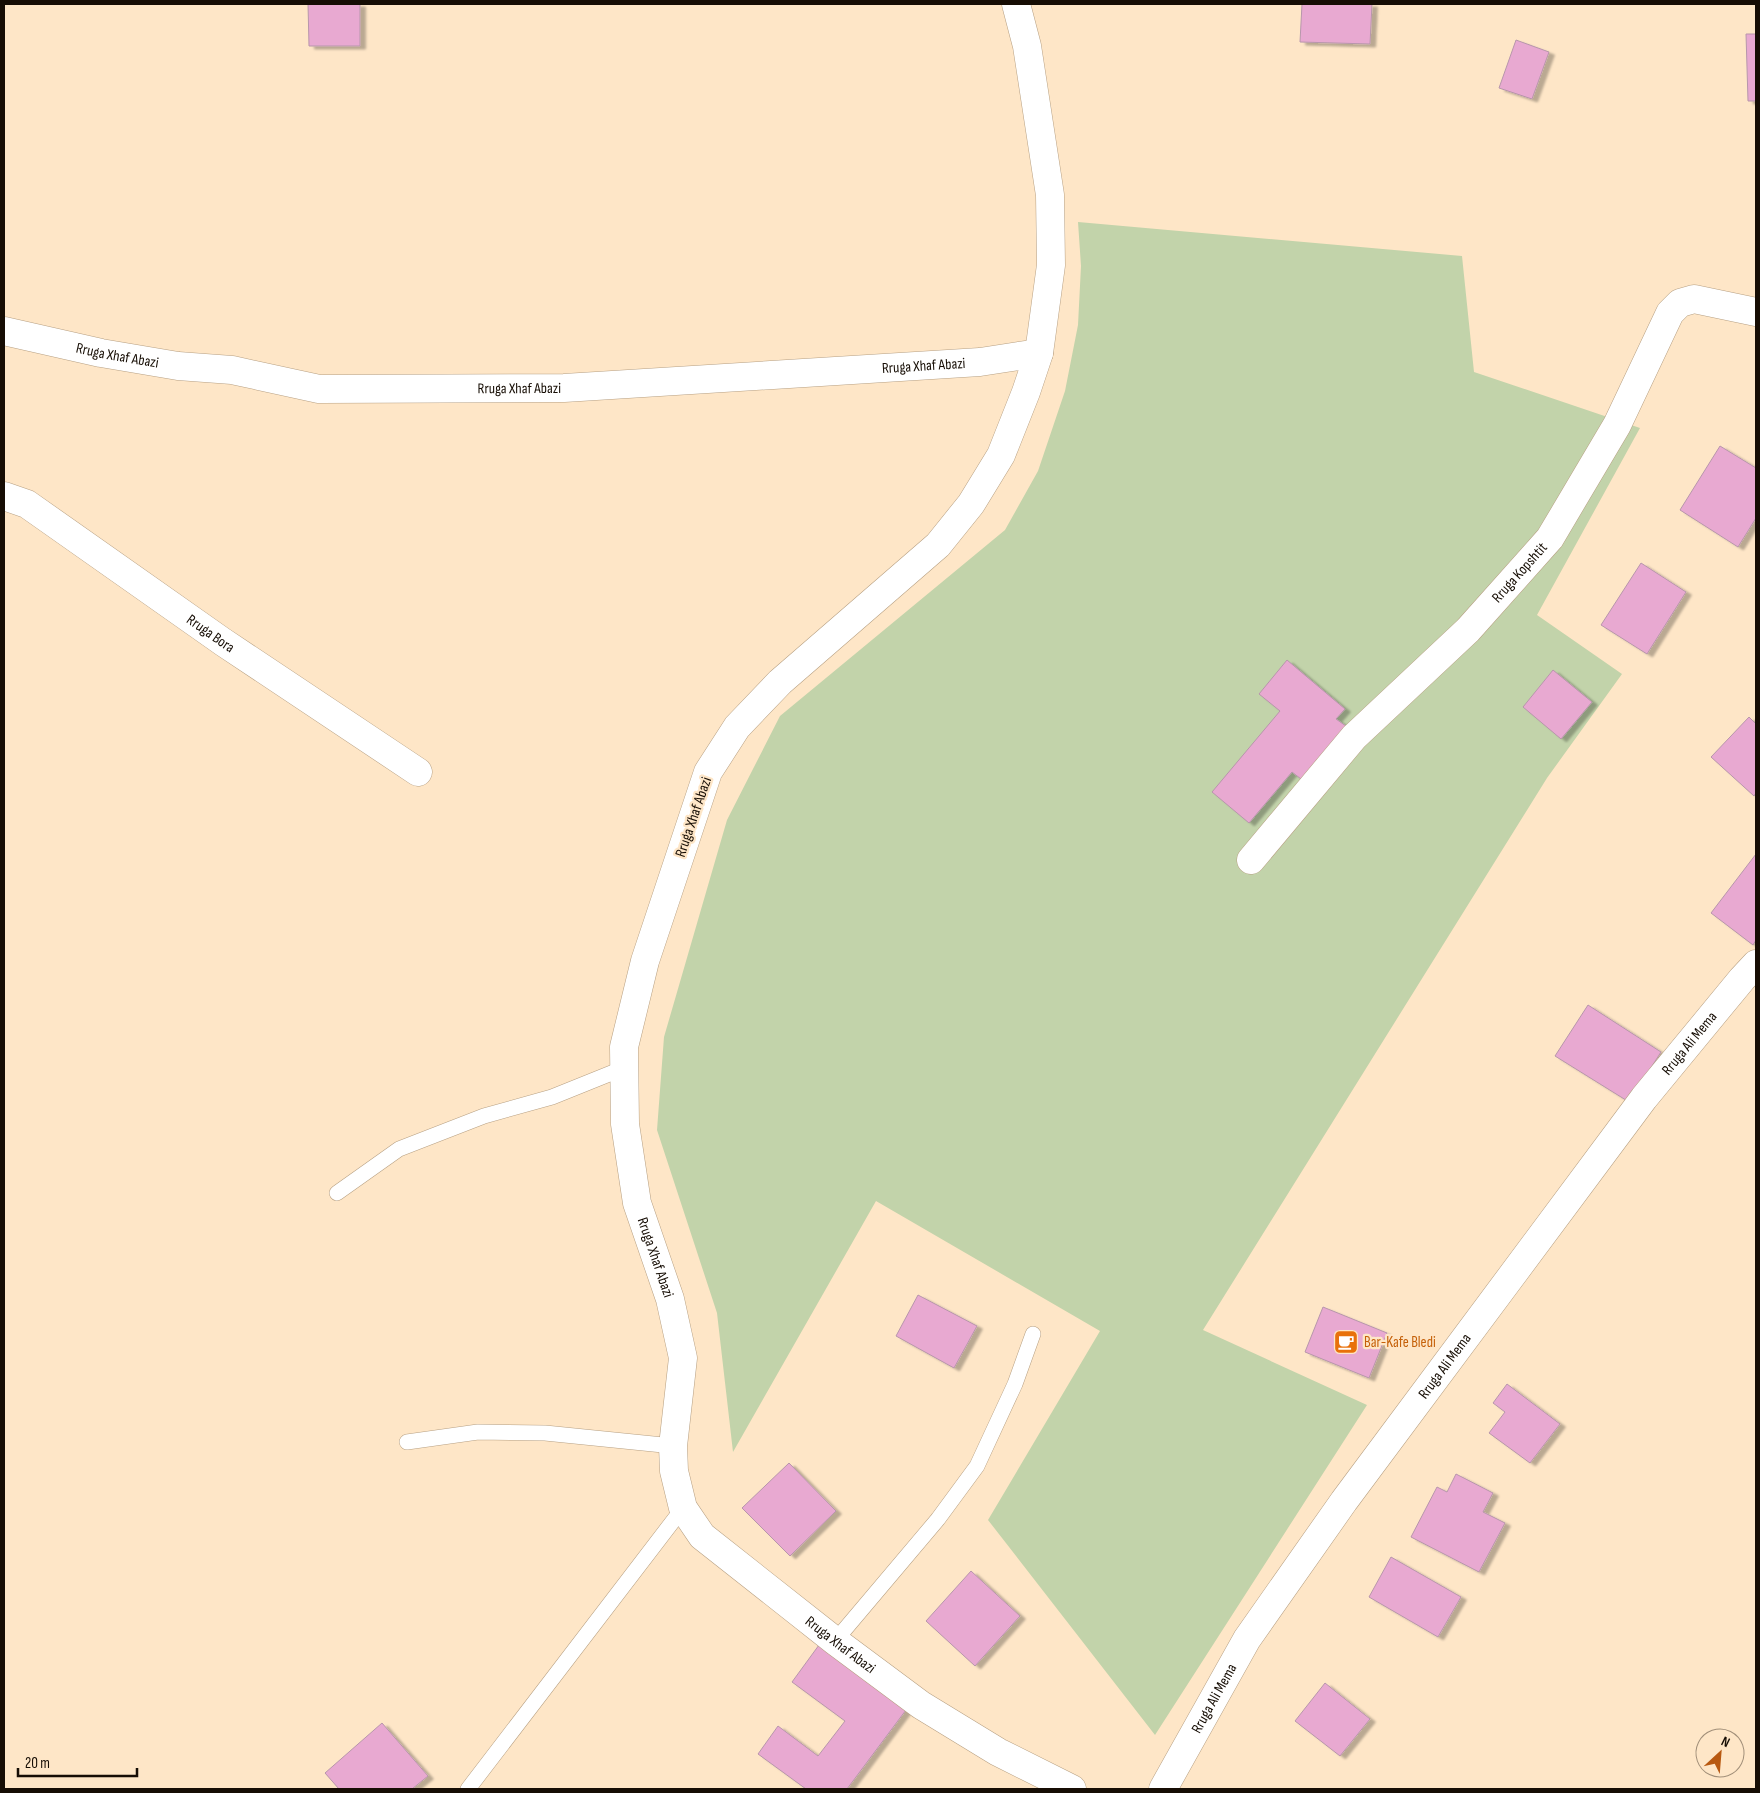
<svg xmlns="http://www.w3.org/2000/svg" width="1760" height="1793" viewBox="0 0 1760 1793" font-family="'Sofia Sans Condensed',sans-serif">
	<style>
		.green { fill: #c2d3aa }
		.building { fill: #e8a9d1; stroke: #b796ab; filter: url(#shadow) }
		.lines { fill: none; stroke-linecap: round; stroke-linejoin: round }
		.service-casing { stroke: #b7a083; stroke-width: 16 }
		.minor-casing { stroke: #b7a083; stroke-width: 29 }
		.tertiary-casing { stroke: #b7a083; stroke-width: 29 }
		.service { stroke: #fff; stroke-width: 15 }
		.minor { stroke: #fff; stroke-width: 28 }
		.tertiary { stroke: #fff; stroke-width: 28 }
		.labels { text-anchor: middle; stroke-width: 4.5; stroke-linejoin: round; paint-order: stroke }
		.street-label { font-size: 15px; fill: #160d04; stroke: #fee6c7 }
		.food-label { font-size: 15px; fill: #c56008; stroke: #fee6c7; text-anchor: start }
	</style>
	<defs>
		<filter id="shadow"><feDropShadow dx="5.5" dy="3" stdDeviation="1" flood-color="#0004"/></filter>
	</defs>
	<rect width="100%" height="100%" fill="#fee6c7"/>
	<!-- green -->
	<path class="green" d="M1078 222 1462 256 1474 372 1640 428 1537 615 1622 674 1547 778 1203 1330 1367 1405 1155 1735 988 1520 1100 1331 876 1201 733 1452 717 1313 657 1130 664 1037 727 820 780 716 1005 530 1038 471 1065 391 1078 325 1081 266Z"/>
	<!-- building -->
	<path class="building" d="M308 4H360V46H309Z
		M1302 4H1372L1370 44 1300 42Z
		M1746 34H1756V101H1748Z
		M1516 40 1549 52 1532 99 1499 88Z
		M1720 446 1756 468V518L1738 547 1680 510Z
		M1641 563 1686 592 1647 654 1601 625Z
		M1287 660 1345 709 1336 719 1346 726 1301 779 1292 772 1249 823 1212 792 1280 711 1259 694Z
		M1553 670 1592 702 1561 739 1523 707Z
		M1749 717 1756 724V793L1754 796 1711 757Z
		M1756 854V940L1753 945 1711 913Z
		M1588 1005 1661 1052 1629 1102 1555 1056Z
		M918 1295 977 1326 954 1368 896 1336Z
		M1323 1307 1387 1333 1369 1378 1305 1352Z
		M1507 1384 1560 1424 1530 1463 1489 1433 1505 1412 1493 1403Z
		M789 1463 836 1511 790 1556 742 1508Z
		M1456 1474 1493 1493 1483 1512 1505 1523 1479 1572 1411 1537 1437 1487 1447 1492Z
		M1391 1557 1461 1597 1438 1637 1369 1597Z
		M971 1571 1020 1616 975 1666 926 1621Z
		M819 1645 906 1710 847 1789H806L758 1754 778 1726 818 1756 845 1721 792 1682Z
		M1325 1683 1370 1719 1340 1756 1295 1721Z
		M382 1723 428 1776 412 1789H339L325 1773Z"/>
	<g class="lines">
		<defs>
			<path id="service" d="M337 1193 399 1149 484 1116 552 1097 624 1068
				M407 1442 478 1432 545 1433 673 1446
				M835 1641 938 1519 977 1466 1015 1384 1033 1334
				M468 1789 683 1508"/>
			<g id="minor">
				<path id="s1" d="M1016 4 1027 46 1050 195 1051 265 1039 353 1026 392 1001 455 971 504 938 545 780 682 737 727 708 772 645 961 624 1047 625 1124 637 1203 670 1299 683 1358 673 1446 674 1471 683 1508 702 1536 835 1641 921 1705 998 1752 1072 1789"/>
				<path id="s2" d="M4 331 101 353 178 366 232 370 319 389 564 388 980 362 1039 353"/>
				<path id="s3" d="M4 496 27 504 223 642 418 772"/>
				<path id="s4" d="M1251 860 1354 737 1468 630 1550 538 1617 425 1670 313 1680 303 1694 299 1756 312"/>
			</g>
			<g id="tertiary">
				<path id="s5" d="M1163 1789 1247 1639 1344 1501 1644 1098 1742 979 1756 964"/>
			</g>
		</defs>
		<!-- service casing -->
		<use href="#service" class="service-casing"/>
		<!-- minor casing -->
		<use href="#minor" class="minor-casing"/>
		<!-- tertiary casing -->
		<use href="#tertiary" class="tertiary-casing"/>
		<!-- service -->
		<use href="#service" class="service"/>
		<!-- minor -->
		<use href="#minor" class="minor"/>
		<!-- tertiary -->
		<use href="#tertiary" class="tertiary"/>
	</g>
	<!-- icons -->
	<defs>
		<symbol id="cafe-square" viewBox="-11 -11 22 22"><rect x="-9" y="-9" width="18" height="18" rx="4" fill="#e8710a" stroke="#fee6c7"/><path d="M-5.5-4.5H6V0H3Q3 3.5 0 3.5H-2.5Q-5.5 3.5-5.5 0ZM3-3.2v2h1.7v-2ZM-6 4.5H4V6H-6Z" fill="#fff"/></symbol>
	</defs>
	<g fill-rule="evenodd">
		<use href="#cafe-square" x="1332" y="1328" width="28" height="28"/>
	</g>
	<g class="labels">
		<!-- street labels -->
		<g class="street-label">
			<text dy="5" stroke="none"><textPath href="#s2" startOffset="116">Rruga Xhaf Abazi</textPath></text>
			<text dy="5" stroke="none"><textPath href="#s2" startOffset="926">Rruga Xhaf Abazi</textPath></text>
			<text dy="5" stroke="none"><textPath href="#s2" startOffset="521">Rruga Xhaf Abazi</textPath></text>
			<text dy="5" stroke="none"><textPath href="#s4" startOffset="394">Rruga Kopshtit</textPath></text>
			<text dy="5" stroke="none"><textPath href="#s3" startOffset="249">Rruga Bora</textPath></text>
			<text transform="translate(693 817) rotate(-71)" y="5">Rruga Xhaf Abazi</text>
			<text dy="5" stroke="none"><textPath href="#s5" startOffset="914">Rruga Ali Mema</textPath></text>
			<text dy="5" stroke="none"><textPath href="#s1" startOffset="1399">Rruga Xhaf Abazi</textPath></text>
			<text dy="5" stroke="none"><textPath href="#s5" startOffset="509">Rruga Ali Mema</textPath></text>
			<text dy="5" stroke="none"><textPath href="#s1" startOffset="1865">Rruga Xhaf Abazi</textPath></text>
			<text dy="5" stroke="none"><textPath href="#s5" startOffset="104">Rruga Ali Mema</textPath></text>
		</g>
		<!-- food labels -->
		<g class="food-label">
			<text x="1364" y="1347">Bar-Kafe Bledi</text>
		</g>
	</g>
	<!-- border -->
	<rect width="1760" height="1793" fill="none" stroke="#160d04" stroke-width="10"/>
	<!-- north arrow -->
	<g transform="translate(1720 1753) rotate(26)"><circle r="24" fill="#fee6c7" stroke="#a18f79"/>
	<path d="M0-4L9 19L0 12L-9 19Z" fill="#b85911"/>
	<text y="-8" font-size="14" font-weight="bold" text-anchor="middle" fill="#160d04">N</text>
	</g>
	<!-- scale -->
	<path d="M18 1768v8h119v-8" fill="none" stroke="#160d04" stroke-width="2.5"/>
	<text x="25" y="1768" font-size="15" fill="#160d04" stroke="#fee6c7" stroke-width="4" paint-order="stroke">20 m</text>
</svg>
